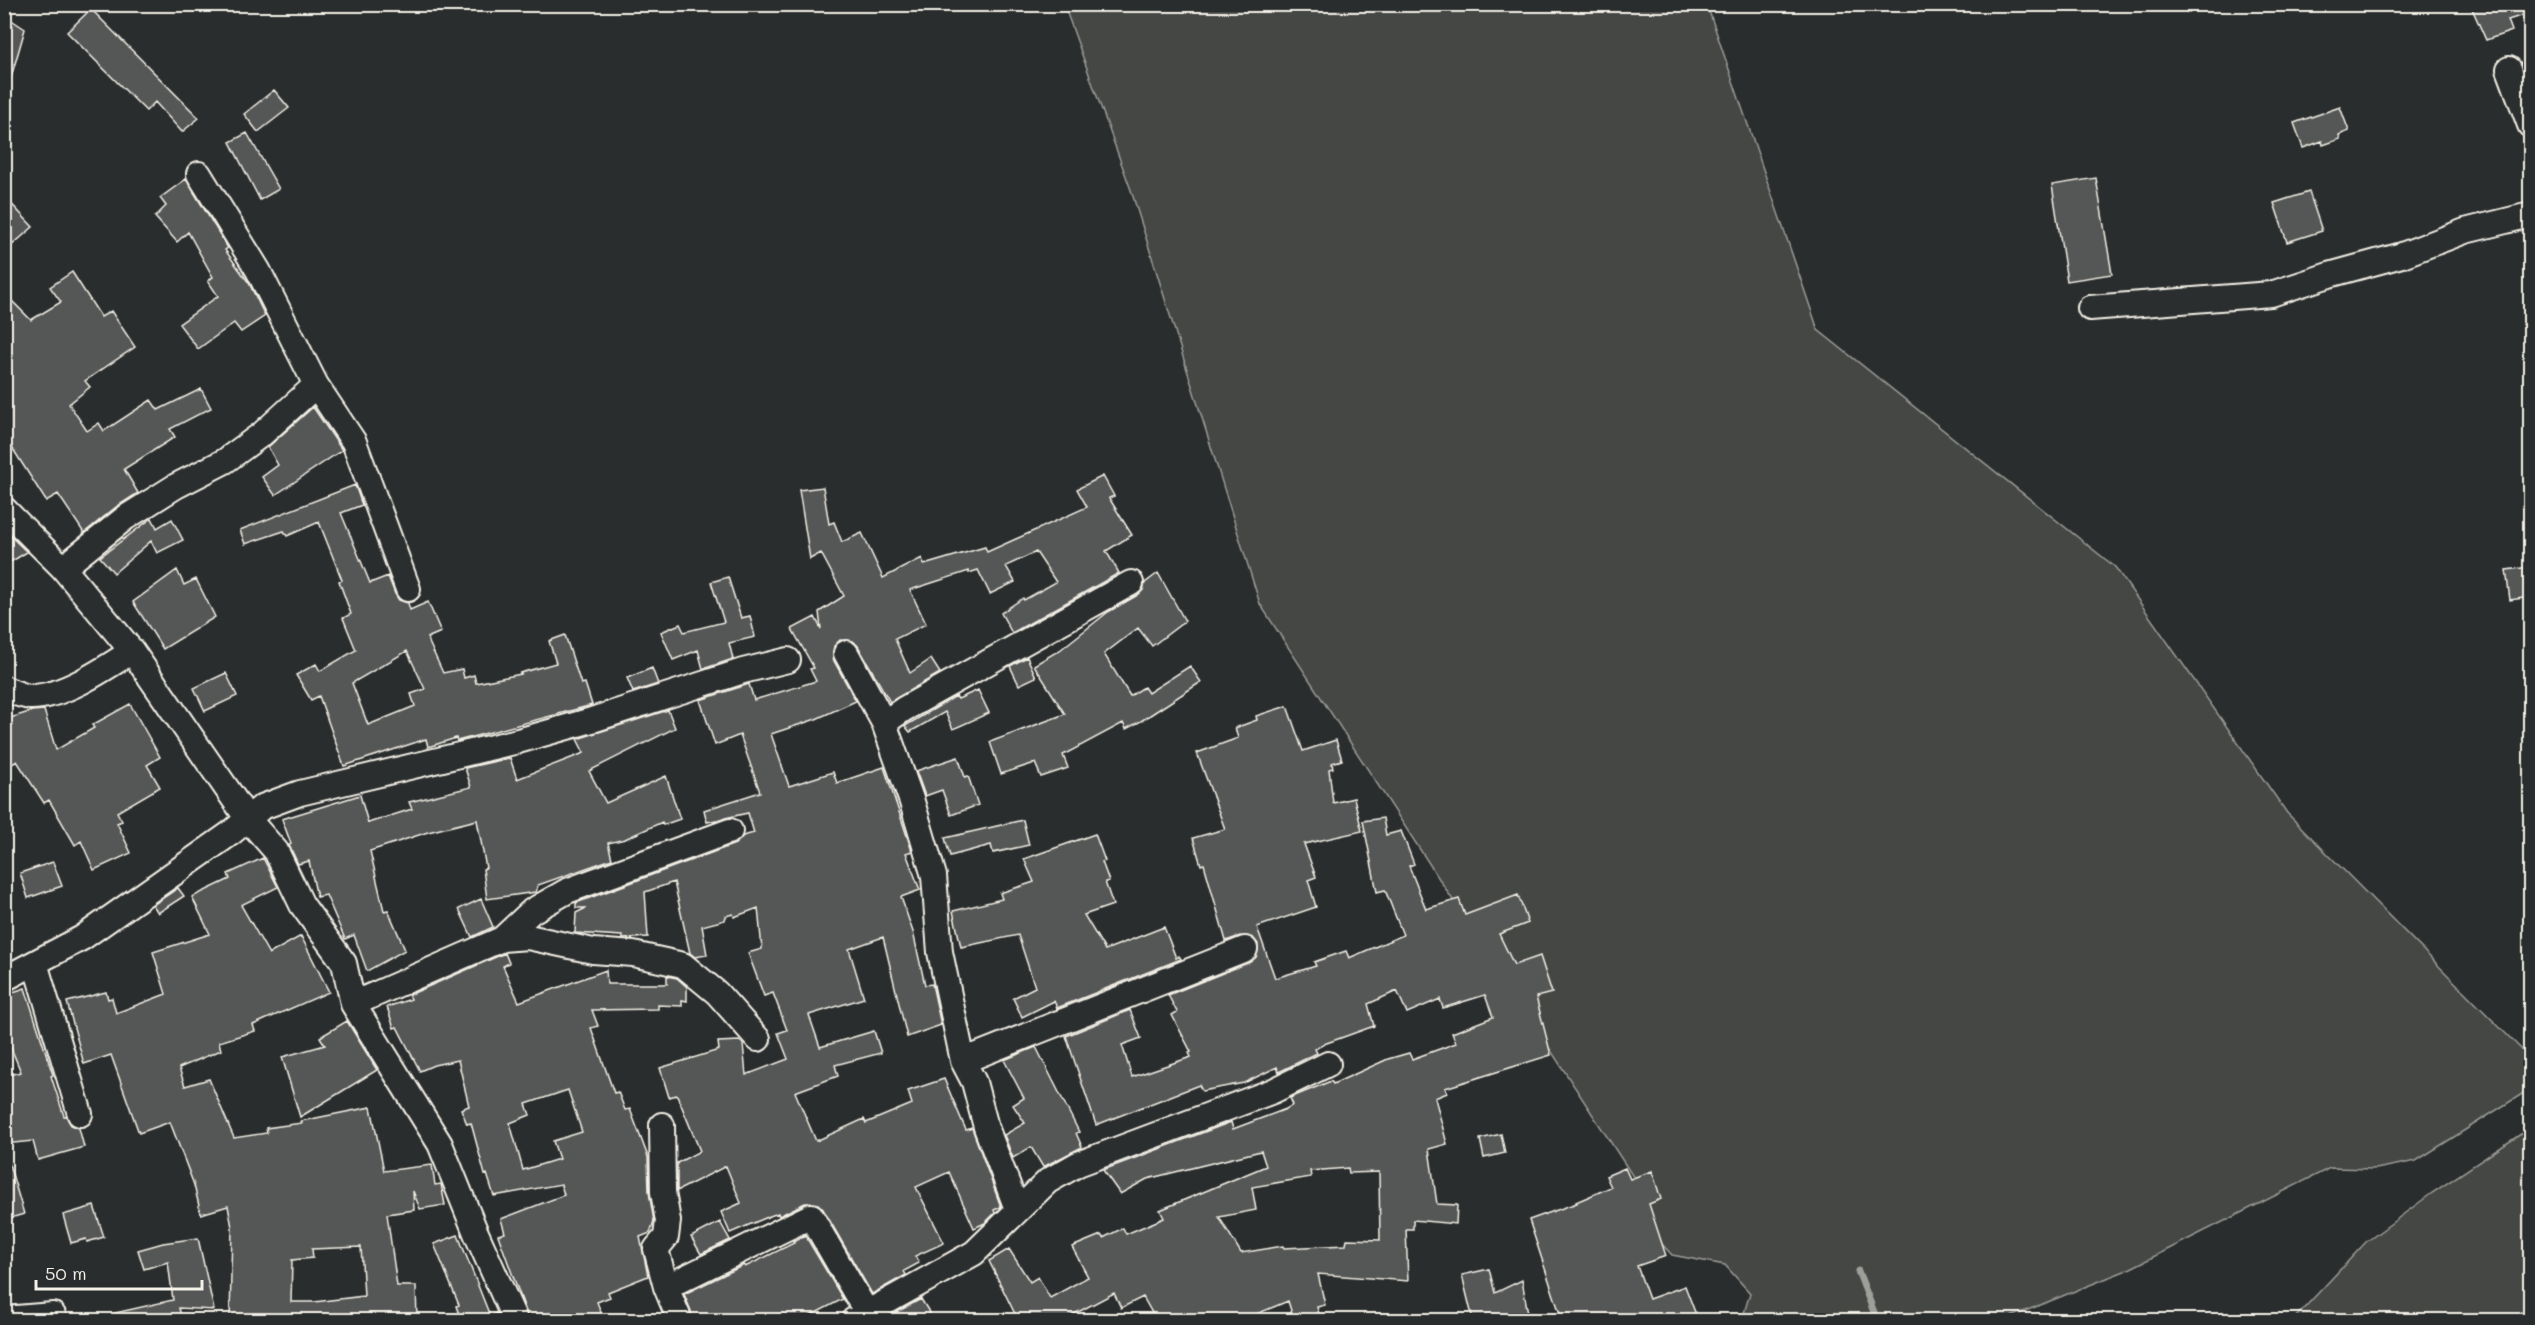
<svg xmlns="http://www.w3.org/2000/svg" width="2535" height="1325" viewBox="0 0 2535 1325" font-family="Mali,sans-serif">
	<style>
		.green { fill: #444645; stroke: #9c9c96; stroke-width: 1.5 }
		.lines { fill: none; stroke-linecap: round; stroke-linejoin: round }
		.stream { stroke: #9f9f9a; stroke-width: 7 }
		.building { fill: #555756; stroke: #f4f1e8; stroke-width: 1.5; fill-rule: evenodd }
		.minor-casing { stroke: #f4f1e8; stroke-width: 28 }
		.minor { stroke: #2a2d2e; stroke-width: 24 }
	</style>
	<rect width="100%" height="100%" fill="#2a2d2e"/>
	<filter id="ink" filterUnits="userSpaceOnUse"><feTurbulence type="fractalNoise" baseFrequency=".0167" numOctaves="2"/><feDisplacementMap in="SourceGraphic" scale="12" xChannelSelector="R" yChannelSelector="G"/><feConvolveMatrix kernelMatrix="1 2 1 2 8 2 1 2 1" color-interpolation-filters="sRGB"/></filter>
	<g filter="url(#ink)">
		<!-- green -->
		<path class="green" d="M1064 5H1707L1818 330 2115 567 2287 813 2530 1058V1089L2416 1161 2376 1169 2330 1168 2127 1270 2003 1320H1742L1750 1293 1725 1265 1672 1255 1650 1231 1634 1178 1260 604 1131 190Z
			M2530 1128V1320H2293L2366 1242 2432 1193Z"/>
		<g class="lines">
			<!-- stream -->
			<path class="stream" d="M1858 1271 1877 1320"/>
		</g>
		<!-- building -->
		<path class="building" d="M2470 4H2530V13L2508 20 2512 31 2486 40Z
			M91 9 199 118 182 132 155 102 146 111 67 32Z
			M4 15 25 29 10 81 4 80Z
			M274 90 289 108 258 132 244 114Z
			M2340 107 2349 131 2339 135 2340 139 2323 145 2322 141 2303 148 2294 123Z
			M247 133 279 189 260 200 230 142Z
			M2096 178 2112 274 2067 281 2052 185Z
			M186 179 228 248 225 250 249 283 265 316 241 332 234 323 198 349 179 324 218 296 208 281 213 277 188 232 177 242 155 217 166 206 160 198Z
			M2309 192 2322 231 2287 242 2274 203Z
			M4 196 33 227 4 252Z
			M72 272 101 317 111 311 135 347 85 381 90 387 69 404 87 431 99 423 104 431 151 400 158 410 201 389 211 408 170 429 175 437 124 469 138 493 116 507 84 533 58 494 46 501 4 435V293L31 320 61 302 50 287Z
			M313 407 342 450 275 495 262 477 278 465 268 447Z
			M1103 476 1114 496 1109 498 1132 535 1106 551 1119 573 1012 633 1001 613 1023 598 1024 600 1056 582 1036 552 1006 566 1015 582 990 594 978 570 969 573V571L910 590 926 624 895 639 910 673 931 659 940 673 890 702 858 646 853 641 840 640 834 646 833 659 856 701 816 719 771 734 789 786 833 772 837 783 884 767 912 851 906 853 920 890 901 897 913 932 925 985 932 984 941 1025 907 1037 883 937 849 949 864 998 809 1015 820 1047 874 1031 881 1053 835 1065 838 1076 795 1092 816 1141 864 1119 866 1123 912 1104 908 1091 944 1079 966 1130 972 1128 1001 1207 994 1210 995 1213 985 1223 974 1228 949 1172 916 1187 944 1243 915 1256 919 1263 904 1271 906 1275 872 1294 823 1209 818 1204 805 1203 779 1216 778 1213 770 1216 730 1233 721 1212 741 1203 726 1166 677 1191V1163L700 1151 677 1095 669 1097 660 1068 719 1050 718 1042 740 1041 743 1044 746 1075 788 1059 778 1033 787 1030 773 993 764 996 748 953 762 949 758 908 734 917 733 914 726 916 725 920 702 926 707 955 695 957 690 953 674 882 645 892 648 937 623 939 622 936 575 933 576 913 586 908H576V903L735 844 743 836 754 833 748 813 707 822 704 810 760 792 740 735 715 745 700 700 749 684 754 700 816 681 810 669 814 668 792 629 815 617 821 629 819 612 844 596 821 553 810 559 799 490 823 487 829 524 834 522 842 542 862 533 883 578 922 558 924 565 985 547 987 552 1087 507 1077 489Z
			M355 485 362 505 341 513 370 583 388 576 395 594 399 600 408 603 410 610 428 602 441 632 427 638 443 673 462 669 464 678 474 675 476 683 521 674 520 673 556 663 549 641 565 635 581 684 585 683 592 705 457 741 456 738 428 747 426 739 344 766 319 696 311 700 296 675 316 664 320 671 356 650 343 618 351 614 339 581 342 580 319 522 287 536 284 531 245 544 240 530ZM407 651 425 689 411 694 415 706 368 725 352 683Z
			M152 518 157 528 172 519 183 540 157 553 151 541 114 573 100 557Z
			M4 530 27 552 4 566Z
			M2530 567V597L2510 600 2506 570Z
			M177 570 184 585 196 579 215 617 163 649 133 602Z
			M1158 573 1185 621 1152 646 1138 628 1104 654 1130 696 1144 687 1148 693 1190 666 1201 682 1141 721 1126 729 1123 723 1063 755 1068 768 1041 777 1035 763 1001 774 990 742 1065 714 1034 665 1060 650 1108 612 1138 595 1143 590 1145 583Z
			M728 577 741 618 750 616 755 637 729 643 733 659 703 669 698 650 673 660 661 632 680 624 684 632 724 622 711 582Z
			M1027 657 1036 677 1019 685 1010 666Z
			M652 668 658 684 633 692 627 678Z
			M226 673 237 696 205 711 194 688Z
			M978 690 989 713 953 729 945 712 910 732 905 726 956 696 958 699Z
			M130 704 160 757 147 765 160 787 117 812 122 821 117 823 131 853 94 870 81 841 75 845 49 800 44 803 17 761 4 769V720L32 711 44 710 56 750 94 728 92 725Z
			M1287 706 1303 751 1336 740 1342 760 1332 763 1333 768 1329 769 1333 803 1354 798 1362 831 1304 844 1316 877 1308 880 1316 907 1257 927 1275 978 1316 966 1314 962 1346 951 1349 958 1403 935 1385 890 1377 892 1363 821 1383 818 1386 835 1401 831 1414 864 1409 866 1426 909 1459 899 1465 915 1518 895 1528 923 1499 934 1514 965 1540 956 1552 993 1536 997 1551 1055 1445 1088 1447 1093 1435 1098 1447 1144 1429 1149 1437 1204 1457 1205 1456 1224 1413 1220V1229H1406L1408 1281 1318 1274 1325 1305 1317 1307 1319 1314 1294 1320 1288 1301 1242 1320H1156L1143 1297 1121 1308 1114 1293 1063 1320H1018L989 1261 1009 1249 1030 1282 1038 1277 1050 1298 1088 1277 1072 1247 1101 1235 1103 1238 1123 1228 1126 1234 1164 1218 1160 1210 1266 1166 1261 1151 1147 1179 1120 1194 1103 1170 1231 1122 1233 1129 1286 1109 1293 1105 1290 1098 1331 1081 1333 1084 1388 1059 1409 1053 1412 1059 1456 1043 1452 1033 1493 1017 1485 995 1443 1008 1440 999 1407 1013 1397 991 1368 1004 1374 1026 1324 1044 1315 1049 1317 1053 1279 1072 1277 1067 1244 1083 1202 1091 1199 1085 1096 1125 1066 1036 1130 1010 1141 1038 1122 1045 1132 1077 1191 1057 1189 1053 1191 1052 1172 1015 1177 1012 1168 995 1250 962 1256 957 1258 944 1253 938 1240 936 1226 941 1204 864 1201 865 1193 838 1225 829 1197 753 1238 738 1235 728 1257 720 1256 716ZM1348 1168 1349 1173 1379 1172 1380 1240 1347 1239 1346 1245 1284 1248 1283 1246 1241 1253 1219 1217 1256 1210 1252 1187 1311 1177 1310 1171Z
			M668 710 675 728 589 771 606 803 666 776 680 819 663 825 662 822 625 839 608 843 612 859 538 885 536 892 487 899 483 869 486 868 477 820 428 832 370 851 384 911 388 910 405 950 367 971 354 935 345 939 326 895 317 897 309 861 298 864 289 845 291 844 282 819 360 795 368 823 412 809 409 802 471 787 465 768 510 758 517 779 584 753 577 739Z
			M958 757 965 777 968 776 978 805 951 815 942 790 925 796 916 771Z
			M1023 820 1029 845 993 853 991 845 950 856 945 838Z
			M1095 834 1105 861 1102 862 1109 881 1105 882 1113 905 1084 915 1105 950 1164 927 1176 958 1179 956 1181 959 1057 1008 1054 1001 1022 1017 1013 998 1035 987 1018 935 961 947 953 911 1002 899 1000 893 1034 882 1024 859Z
			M263 858 278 887 241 905 269 954 301 936 329 992 253 1025 255 1031 219 1042 221 1050 179 1068 185 1086 209 1079 234 1138 267 1133 266 1128 302 1123 301 1121 371 1107 384 1171 432 1165 435 1185 441 1184 445 1205 420 1209 413 1191 414 1210 387 1214 397 1286H416L417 1320H230L232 1227 228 1206 201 1214 194 1185 170 1122 139 1133 111 1055 84 1064 67 1002 106 992 108 999 112 998 116 1013 166 994 153 952 210 934 192 897 230 879 228 874ZM361 1247 364 1296 314 1302H291L292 1260 313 1258 312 1249Z
			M53 862 62 886 28 898 20 873Z
			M178 888 184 896 158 913 153 905Z
			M481 899 493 927 472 937 459 909Z
			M505 953 509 963 503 966 519 1002 606 970 607 984H667V976L677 978 687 987V1001L682 1000V1006L658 1005V1009L592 1010 598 1026 591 1028 614 1093 618 1092 625 1110 630 1109 648 1157 649 1192 654 1221 650 1233 640 1237 648 1276 608 1292 610 1297 597 1302 604 1320H529L498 1235 505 1233 501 1219 564 1195 561 1184 494 1196 487 1174 485 1175 471 1123 467 1124 461 1109 469 1106 458 1060 434 1065 420 1071 397 1027 394 1028 387 1007 411 999 409 995ZM568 1090 582 1132 553 1141 559 1159 523 1170 510 1123 530 1115 526 1104Z
			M25 988 53 1075 51 1076 64 1116H66L71 1125 79 1128 84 1147 38 1160 33 1141 4 1144V1076L21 1072 4 1031V995Z
			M347 1021 377 1070 300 1117 282 1057 325 1045 320 1037Z
			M1036 1047 1079 1132 1076 1133 1082 1147 1043 1167 1031 1147 1013 1158 1004 1135 1025 1123 1013 1105 1024 1098 1004 1060Z
			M1501 1134 1505 1153 1484 1158 1480 1139Z
			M9 1164 24 1214 4 1220V1165Z
			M1625 1168 1630 1179 1652 1171 1661 1199 1649 1204 1666 1256 1637 1266 1649 1299 1685 1286 1698 1320H1562L1529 1220 1577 1203 1576 1202 1611 1187 1606 1176Z
			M94 1206 104 1237 87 1242 86 1239 71 1243 63 1215Z
			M720 1222 730 1240 701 1254 691 1237Z
			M458 1235 490 1316 496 1313 500 1320H461L456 1306 459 1305 434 1244Z
			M805 1235 843 1299 802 1320H692L691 1311 684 1294 744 1265 745 1267 794 1243 793 1241Z
			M198 1238 214 1310 179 1308 182 1320H116L115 1313 173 1300 168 1262 144 1269 138 1250 163 1243Z
			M1489 1269 1495 1293 1522 1280 1529 1320H1473L1462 1275Z
			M921 1299 934 1320H882Z"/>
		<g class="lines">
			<defs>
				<path id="minor" d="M2509 69 2530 125
					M199 174 258 270 316 385 354 442 408 589
					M2090 308 2271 294 2329 275 2402 255 2465 231 2530 215
					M4 509 63 568 132 651 247 818 276 851 302 905 344 963 353 1004 440 1144 476 1233 515 1320
					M63 568 125 518 176 486 225 461 262 434 316 385
					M846 653 884 723
					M4 688C13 692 21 696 31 697 63 697 106 668 132 651
					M502 939 532 911 567 891 730 831
					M35 963 80 1114
					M4 979 82 938 231 833 262 807 300 793 518 741 592 720 743 671 788 660
					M353 1004 502 939 528 937 593 951 633 954 683 965 717 993 758 1039
					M963 1061 1245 949
					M662 1125 663 1192 668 1221 666 1237 656 1249 666 1287 678 1316 677 1320
					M1017 1209 986 1127 974 1082 963 1061 940 952 934 876 912 802 884 723 904 709 1131 583
					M666 1287 811 1216 867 1313
					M4 1319 53 1315
					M854 1320 974 1253 1048 1181 1078 1164 1273 1091 1328 1064"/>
			</defs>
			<!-- minor casing -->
			<use href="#minor" class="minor-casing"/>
			<!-- minor -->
			<use href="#minor" class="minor"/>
		</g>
	</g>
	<!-- margin -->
	<rect width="2535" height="1325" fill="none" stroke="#2a2d2e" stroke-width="24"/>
	<rect x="12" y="12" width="2511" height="1301" fill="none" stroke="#f4f1e8" stroke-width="2" filter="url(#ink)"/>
	<!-- scale -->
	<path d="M36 1280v9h166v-9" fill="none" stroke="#f4f1e8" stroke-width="3"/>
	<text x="45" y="1280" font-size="18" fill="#f4f1e8" stroke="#2a2d2e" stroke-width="4.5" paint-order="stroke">50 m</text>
</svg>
